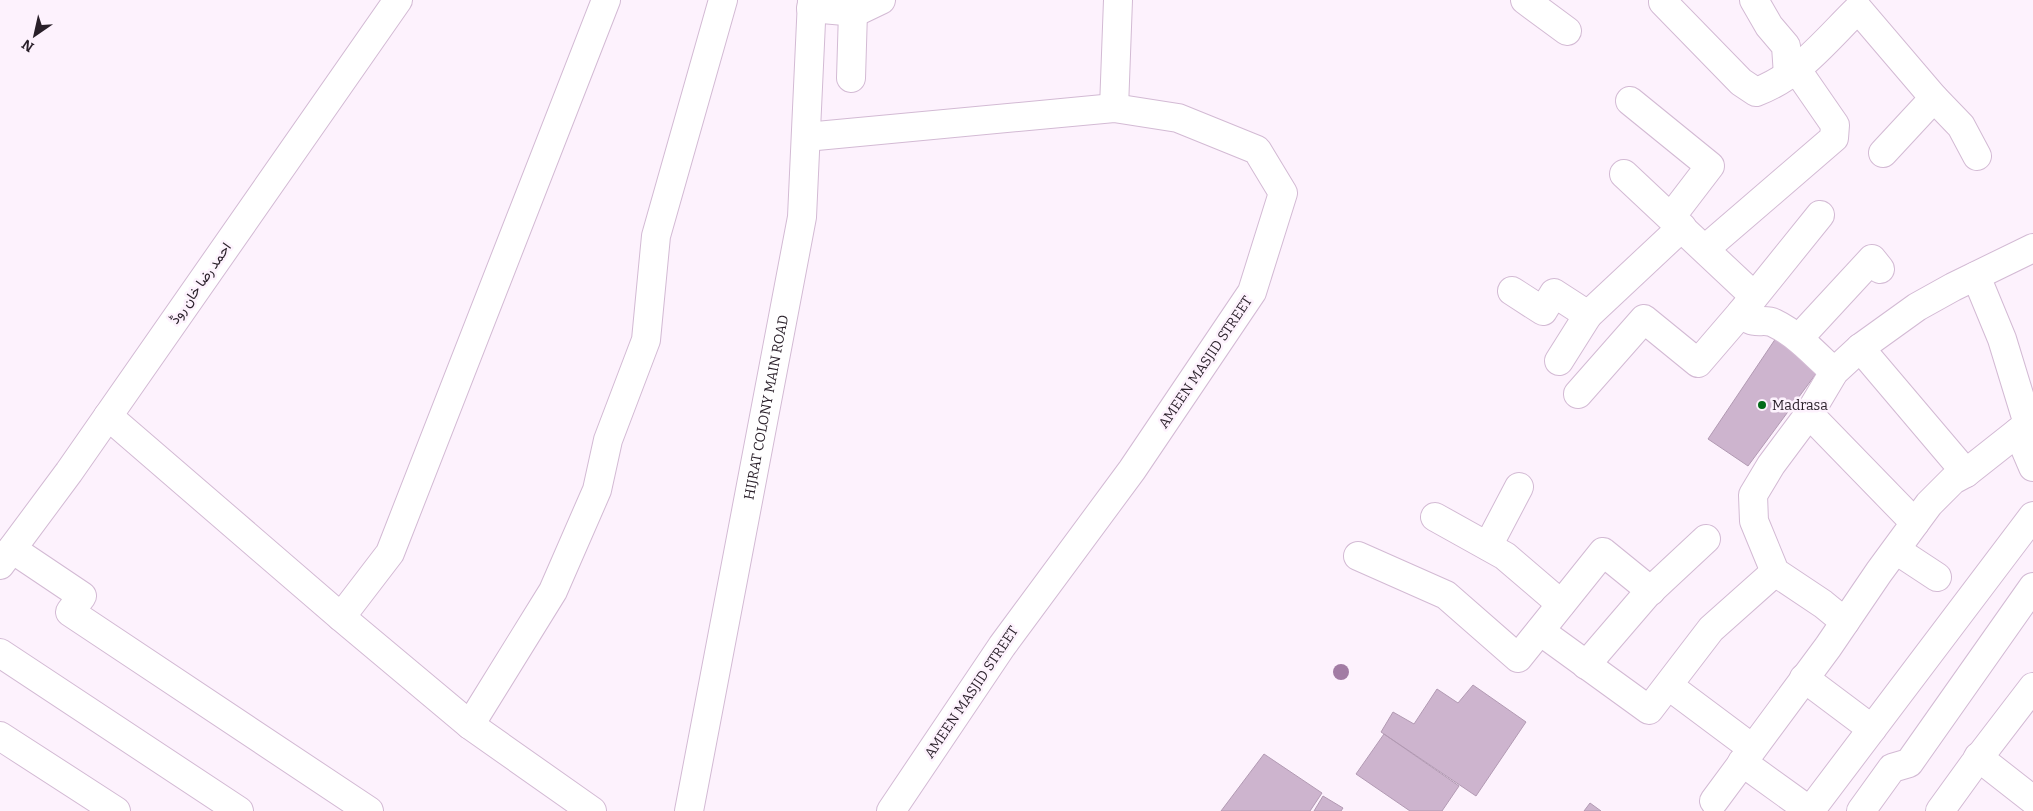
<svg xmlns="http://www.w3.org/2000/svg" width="2033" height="811" viewBox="0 0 2033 811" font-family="Bitter,Vazirmatn,serif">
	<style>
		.building { fill: #cdb4ce; stroke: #b29ab3 }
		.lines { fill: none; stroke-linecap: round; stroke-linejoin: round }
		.minor-casing { stroke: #d3bad4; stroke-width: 30 }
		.minor { stroke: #fff; stroke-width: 28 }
		.tree { fill: #a27ca4 }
		.poi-dot { fill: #026b19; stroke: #fdf2fd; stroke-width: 2 }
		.labels { text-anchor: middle; stroke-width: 5; stroke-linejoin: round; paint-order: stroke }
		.street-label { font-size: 14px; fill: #291f29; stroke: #fdf2fd }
		.poi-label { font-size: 14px; fill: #291f29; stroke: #fdf2fd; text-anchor: start }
	</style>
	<rect width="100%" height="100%" fill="#fdf2fd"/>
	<!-- building -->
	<path class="building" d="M1776 338 1818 371 1748 466 1708 439Z
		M1473 685 1526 722 1476 796 1381 732 1393 712 1414 724 1437 689 1458 703Z
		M1384 734 1459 786 1442 811H1410L1356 774Z
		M1264 754 1322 793 1310 811H1221Z
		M1323 796 1343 808 1341 811H1314Z
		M1590 803 1601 811H1584Z"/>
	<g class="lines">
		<defs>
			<g id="minor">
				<path d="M1525 0 1567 31"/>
				<path d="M1754 0 1769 26 1786 46 1788 75"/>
				<path d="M1663 2 1741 82 1756 92C1798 77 1827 39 1858 9L1934 98 1961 126 1977 156"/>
				<path d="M811 8 856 12 881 0"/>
				<path d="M851 78 853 12"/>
				<path d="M1630 101 1710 166 1671 217"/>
				<path d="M1114 108 1118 0"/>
				<path d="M806 137 1114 108 1178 118 1257 150 1283 193 1252 292 1132 470 1002 646 891 811"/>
				<path d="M1883 153 1934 98"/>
				<path d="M1624 174 1754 296"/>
				<path d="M1705 249 1834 138 1835 125 1797 70"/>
				<path d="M1512 291 1543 311 1554 293 1588 315 1682 227"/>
				<path d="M1741 313C1744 315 1748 318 1751 320 1757 323 1766 319 1774 323 1797 334 1815 354 1834 372"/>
				<path d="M1799 338 1872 259 1880 269"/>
				<path d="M1860 348 1966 473"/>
				<path d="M1559 361 1588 315"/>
				<path d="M1578 394 1644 319 1698 363 1741 313 1820 215"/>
				<path d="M108 416 341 617 470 725 592 811"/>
				<path d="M2018 432 2033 467"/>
				<path d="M1435 517 1505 556 1561 604"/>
				<path d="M1915 523 1929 504 1953 480 1966 473 2028 424 2002 339 1976 276"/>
				<path d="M1488 546 1519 487"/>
				<path d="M12 549 82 596 70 612 369 811"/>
				<path d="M1896 550 1937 577"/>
				<path d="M1358 556 1446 595 1518 658 1603 552 1651 591"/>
				<path d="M0 565 69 472 398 0"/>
				<path d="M341 617 390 553 606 0"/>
				<path d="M1845 622 1823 604 1775 572 1754 521 1753 495 1771 465 1809 414 1834 372 1860 348 1917 307 1953 287 2033 248"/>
				<path d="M1540 631 1649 710 1711 629 1775 572"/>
				<path d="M0 653 239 811"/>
				<path d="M1586 665 1647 594 1706 539"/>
				<path d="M1804 678 1872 729"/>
				<path d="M1669 686 1752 748"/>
				<path d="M470 725 553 591 597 490 608 440 646 340 656 236 723 0"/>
				<path d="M0 736 116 811"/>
				<path d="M1978 757 2033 800"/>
				<path d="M1742 762 1810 811"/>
				<path d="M1714 801 1828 647 1879 572 1915 523 1809 414"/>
				<path id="s1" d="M689 811 802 217 812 0"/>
				<path d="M1810 811 2033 516"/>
				<path d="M1861 811 1892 768 1909 763 2033 587"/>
				<path d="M1940 811 1974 764 2033 687"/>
			</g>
		</defs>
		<!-- minor casing -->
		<use href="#minor" class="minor-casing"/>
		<!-- minor -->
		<use href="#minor" class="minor"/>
	</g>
	<!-- trees -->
	<circle class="tree" cx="1341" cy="672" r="8"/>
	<!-- markers -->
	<circle class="poi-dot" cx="1762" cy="405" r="5"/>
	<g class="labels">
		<!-- street labels -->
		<g class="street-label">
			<text transform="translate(200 283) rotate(-55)" y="5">احمد رضا خان روڈ</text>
			<text transform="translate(1205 362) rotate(-56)" y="5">AMEEN MASJID STREET</text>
			<text dy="5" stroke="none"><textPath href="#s1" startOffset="411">HIJRAT COLONY MAIN ROAD</textPath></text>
			<text transform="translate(971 692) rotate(-56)" y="5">AMEEN MASJID STREET</text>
		</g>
		<!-- poi labels -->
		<g class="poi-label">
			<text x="1772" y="410">Madrasa</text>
		</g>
	</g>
	<!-- north arrow -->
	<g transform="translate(35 35) rotate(214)" stroke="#fdf2fd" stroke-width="4" paint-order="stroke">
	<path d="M0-4L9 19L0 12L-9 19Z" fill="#291f29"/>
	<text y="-8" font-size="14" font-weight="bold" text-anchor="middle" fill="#291f29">N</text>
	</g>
</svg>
